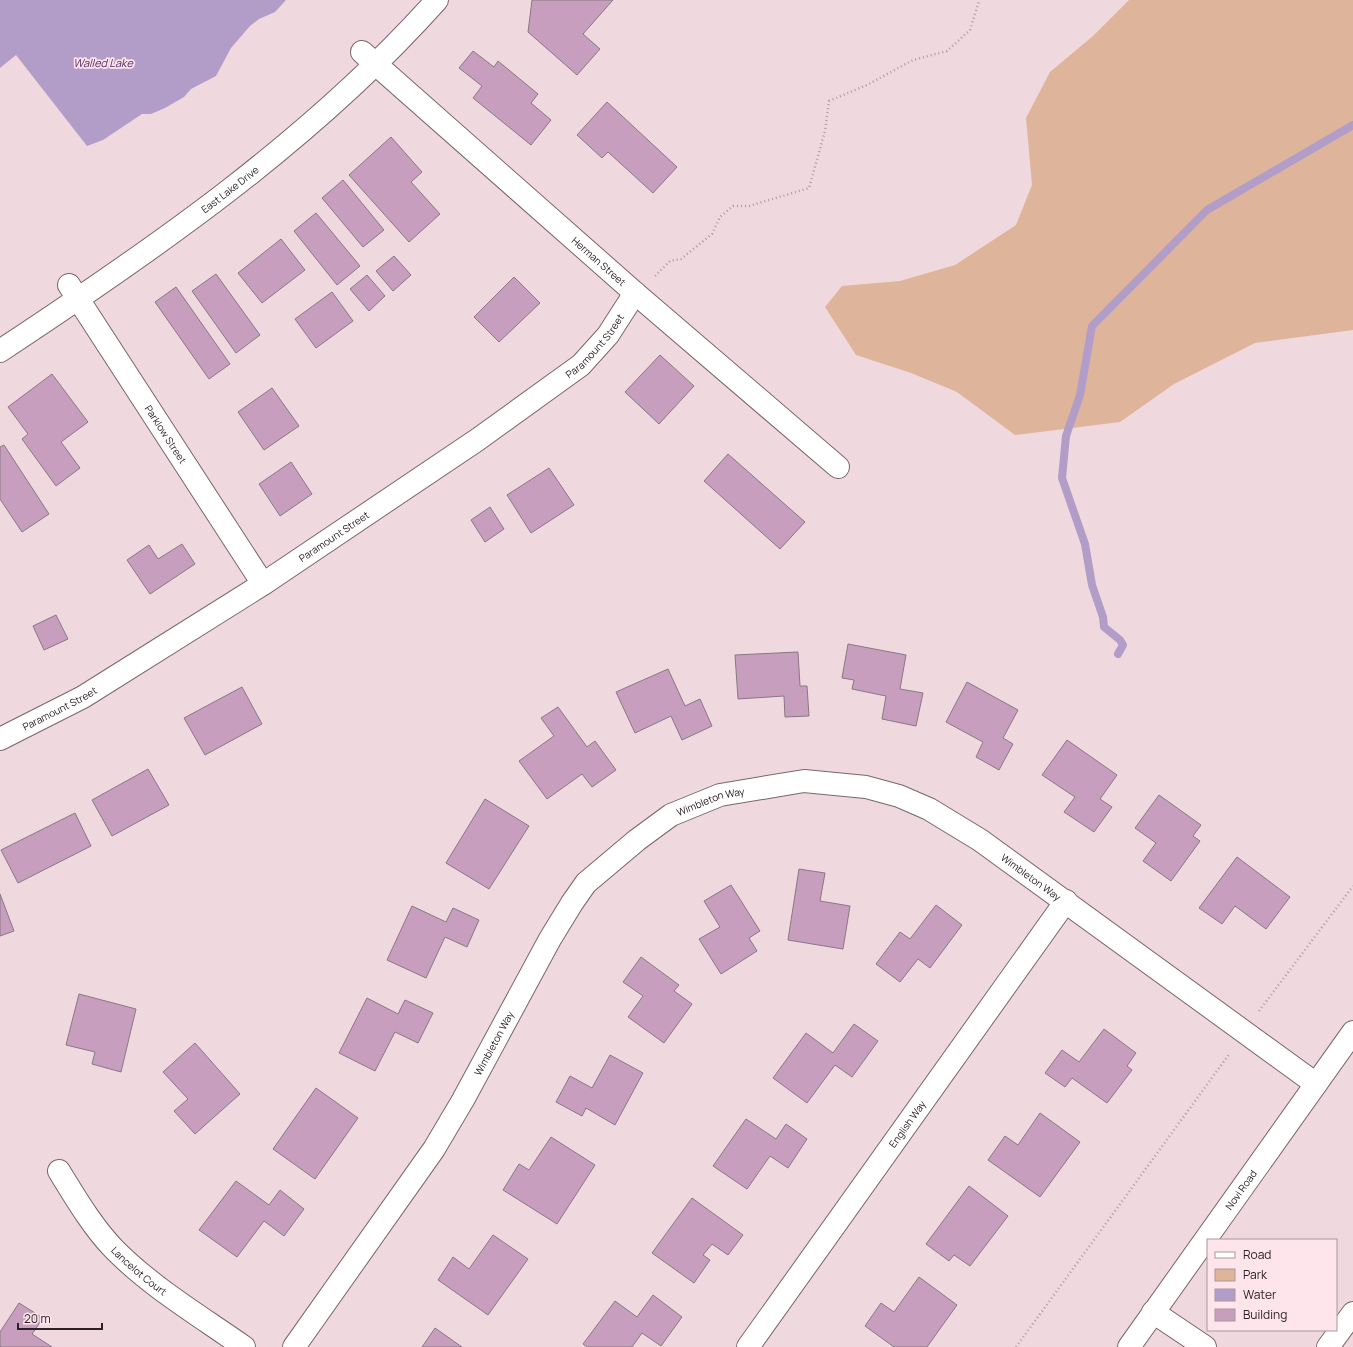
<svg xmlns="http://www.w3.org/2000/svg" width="1353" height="1347" viewBox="0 0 1353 1347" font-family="Manrope,sans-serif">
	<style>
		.green { fill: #deb59b }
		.water { fill: #b29dc9 }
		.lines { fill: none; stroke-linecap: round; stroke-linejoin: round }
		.stream { stroke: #b29dc9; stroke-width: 8 }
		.building { fill: #c89ebf; stroke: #887884 }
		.minor-casing { stroke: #7a666b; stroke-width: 24 }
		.secondary-casing { stroke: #7a666b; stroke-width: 24 }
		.path { stroke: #ae9ca0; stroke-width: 2.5; stroke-dasharray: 1 3; stroke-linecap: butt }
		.minor { stroke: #fff; stroke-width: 22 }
		.secondary { stroke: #fff; stroke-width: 22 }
		.labels { text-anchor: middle; stroke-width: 3.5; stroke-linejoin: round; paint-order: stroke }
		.street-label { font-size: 10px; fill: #2a2224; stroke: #fde5eb }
		.water-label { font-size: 11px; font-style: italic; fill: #4b2e66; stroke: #fde5eb }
	</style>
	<rect width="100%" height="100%" fill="#efd8de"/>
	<!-- green -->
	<path class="green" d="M1129 0H1353V330L1255 343 1174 384 1120 422 1015 435 957 392 911 373 856 355 825 307 842 286 900 281 955 265 1016 225 1032 185 1026 118 1050 72 1093 36Z"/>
	<!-- water -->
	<path class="water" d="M0 0H286L275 12 259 19 250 26 231 48 216 76 191 89 184 97 165 108 151 114H142L103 140 87 146 16 55 0 68Z"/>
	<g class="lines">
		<!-- stream -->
		<path class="stream" d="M1118 654 1123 645 1120 640 1104 627 1103 617 1092 585 1085 544 1062 478 1066 436 1080 395 1092 326 1207 210 1353 125"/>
	</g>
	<!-- building -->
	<path class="building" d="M532 0H613L583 34 600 49 577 75 528 32Z
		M473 51 494 67 498 61 538 94 531 103 551 120 531 145 473 98 482 86 459 68Z
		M607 102 677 167 653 193 608 152 602 158 577 135Z
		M391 137 422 172 411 182 440 214 409 242 349 175Z
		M343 180 384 230 363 247 322 198Z
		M316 213 360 266 337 285 294 231Z
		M281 239 305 270 262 303 238 273Z
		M394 256 411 275 393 291 376 271Z
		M216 274 260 335 236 353 192 291Z
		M367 275 385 296 369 311 350 289Z
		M514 277 540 303 499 342 474 317Z
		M176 287 230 364 209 379 155 302Z
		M332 292 353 321 316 348 295 319Z
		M660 355 694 386 659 424 625 392Z
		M52 374 88 422 61 442 80 468 56 486 22 439 28 434 8 407Z
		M272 388 299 426 264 450 238 412Z
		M4 445 49 514 22 532 0 499V447Z
		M728 454 805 522 780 549 704 481Z
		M291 462 312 494 280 516 259 484Z
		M549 468 574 505 531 533 507 495Z
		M490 507 504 529 485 542 471 520Z
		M182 544 195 564 150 594 127 560 149 545 158 559Z
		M56 615 68 639 44 650 33 626Z
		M848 644 906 655 900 689 923 693 916 726 882 719 886 696 852 689 854 680 842 678Z
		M798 652 800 686H807L809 716 785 717 784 696 738 699 735 655Z
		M668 669 685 706 700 699 712 726 682 740 671 716 635 733 616 692Z
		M967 682 1018 710 1003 738 1013 744 999 770 976 757 983 742 946 722Z
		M242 687 262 724 205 755 184 718Z
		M558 707 587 747 595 741 616 770 592 787 582 774 547 799 519 761 554 736 541 718Z
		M1067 740 1117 775 1100 799 1112 807 1094 832 1064 812 1075 797 1042 775Z
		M148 769 169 805 112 836 92 800Z
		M1159 795 1201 825 1193 836 1200 841 1171 881 1143 861 1156 843 1135 828Z
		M485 799 529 826 489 889 446 863Z
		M75 813 91 846 18 883 1 850Z
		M1237 857 1290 897 1266 929 1235 906 1222 924 1199 908Z
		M799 869 825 873 820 901 850 906 843 949 788 940Z
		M731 885 760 931 749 938 757 951 721 974 699 939 720 927 704 901Z
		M0 894 14 931 0 936Z
		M936 905 962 925 930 968 918 959 900 982 876 964 900 932 910 939Z
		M412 906 446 922 453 908 479 920 467 947 445 937 426 978 387 960Z
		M641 957 679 985 674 991 692 1004 664 1043 628 1017 643 996 623 982Z
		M79 994 136 1009 121 1072 92 1064 95 1052 66 1045Z
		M367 998 398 1014 405 1000 433 1013 418 1043 395 1032 375 1071 339 1053Z
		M854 1024 878 1041 852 1077 835 1065 807 1103 773 1078 806 1033 833 1053Z
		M1104 1029 1136 1053 1127 1066 1132 1070 1107 1103 1072 1078 1065 1087 1045 1073 1062 1050 1079 1062Z
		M195 1043 240 1094 195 1134 174 1111 188 1099 163 1072Z
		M610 1055 643 1073 615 1125 586 1108 582 1116 556 1102 570 1076 592 1088Z
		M316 1088 358 1118 315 1179 273 1149Z
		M1040 1113 1080 1142 1040 1197 988 1160 1005 1136 1018 1145Z
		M746 1119 776 1139 786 1124 807 1139 788 1168 770 1156 747 1189 713 1166Z
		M551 1137 595 1165 557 1224 503 1190 519 1164 529 1170Z
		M236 1181 269 1205 280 1190 304 1209 284 1236 264 1221 237 1257 199 1230Z
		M969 1186 1008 1216 970 1266 954 1255 949 1261 926 1244Z
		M692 1198 743 1235 728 1255 712 1244 703 1255 710 1260 694 1283 652 1253Z
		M493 1235 528 1259 488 1315 438 1280 453 1257 469 1269Z
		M919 1277 957 1305 927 1347H894L865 1326 881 1303 894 1312Z
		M653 1295 682 1317 661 1346 642 1333 632 1347H587L583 1344 615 1301 637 1317Z
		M19 1303 43 1318 32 1334 52 1347H0V1332Z
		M435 1328 462 1347H422Z"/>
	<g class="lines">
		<defs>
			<g id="minor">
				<path id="s1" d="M362 52 635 293 838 467"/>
				<path id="s2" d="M69 285 263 584"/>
				<path id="s3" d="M0 351C156 248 312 140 437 0"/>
				<path id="s4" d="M0 739 83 697 263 584 477 440 581 365 608 335 635 293"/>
				<path id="s5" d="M59 1171C75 1197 92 1226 113 1248 151 1287 200 1316 244 1347"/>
				<path d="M1153 1312 1205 1347"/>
				<path id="s6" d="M294 1347 434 1149 463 1100 550 939 572 903 586 883 637 840 671 815 720 795 804 781 866 787 899 796 929 809 980 840 1316 1084"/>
				<path id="s7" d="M748 1347 1066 901"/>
				<path d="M1328 1347 1353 1313"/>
			</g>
			<g id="secondary">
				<path id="s8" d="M1129 1347 1353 1032"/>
			</g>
		</defs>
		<!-- minor casing -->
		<use href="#minor" class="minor-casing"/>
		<!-- secondary casing -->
		<use href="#secondary" class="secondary-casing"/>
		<!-- path -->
		<path class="path" d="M655 276 670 261 681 259 712 234 720 217 733 206H749L809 188 825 131 829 101 867 85 913 60 947 51 970 30 979 1
			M1259 1011 1353 886
			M1016 1347 1230 1053"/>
		<!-- minor -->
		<use href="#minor" class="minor"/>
		<!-- secondary -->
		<use href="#secondary" class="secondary"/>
	</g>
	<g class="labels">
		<!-- street labels -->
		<g class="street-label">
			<text dy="4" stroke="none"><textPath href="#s3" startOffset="281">East Lake Drive</textPath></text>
			<text dy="4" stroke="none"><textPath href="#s1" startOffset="316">Herman Street</textPath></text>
			<text dy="4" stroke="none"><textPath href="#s4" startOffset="715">Paramount Street</textPath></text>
			<text dy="4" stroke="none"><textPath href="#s2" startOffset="178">Parklow Street</textPath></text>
			<text dy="4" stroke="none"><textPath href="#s4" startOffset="391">Paramount Street</textPath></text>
			<text dy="4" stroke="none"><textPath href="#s4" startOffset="67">Paramount Street</textPath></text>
			<text dy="4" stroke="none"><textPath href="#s6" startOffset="700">Wimbleton Way</textPath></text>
			<text dy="4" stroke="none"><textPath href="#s6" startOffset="1048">Wimbleton Way</textPath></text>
			<text dy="4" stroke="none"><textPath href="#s6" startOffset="364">Wimbleton Way</textPath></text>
			<text dy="4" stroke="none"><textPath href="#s7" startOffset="274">English Way</textPath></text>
			<text dy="4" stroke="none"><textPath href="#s8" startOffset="193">Novi Road</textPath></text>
			<text dy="4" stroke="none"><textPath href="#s5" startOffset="129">Lancelot Court</textPath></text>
		</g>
		<!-- water labels -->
		<g class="water-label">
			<text x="103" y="67">Walled Lake</text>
		</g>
	</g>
	<!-- legend -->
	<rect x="1207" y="1239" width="130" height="92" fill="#fde5eb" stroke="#a9979b"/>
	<rect x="1215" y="1252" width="20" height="6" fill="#ffffff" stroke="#a9979b"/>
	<text x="1243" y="1259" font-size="12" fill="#2a2224">Road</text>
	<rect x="1215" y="1269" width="20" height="12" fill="#deb59b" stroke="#a9979b"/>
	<text x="1243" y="1279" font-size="12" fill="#2a2224">Park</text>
	<rect x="1215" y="1289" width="20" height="12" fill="#b29dc9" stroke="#a9979b"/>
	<text x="1243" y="1299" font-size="12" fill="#2a2224">Water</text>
	<rect x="1215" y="1309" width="20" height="12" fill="#c89ebf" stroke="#a9979b"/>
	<text x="1243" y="1319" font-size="12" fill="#2a2224">Building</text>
	<!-- scale -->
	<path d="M18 1323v6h84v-6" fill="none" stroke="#2a2224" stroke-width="2"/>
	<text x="24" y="1323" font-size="12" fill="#2a2224" stroke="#fde5eb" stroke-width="3" paint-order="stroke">20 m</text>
</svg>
